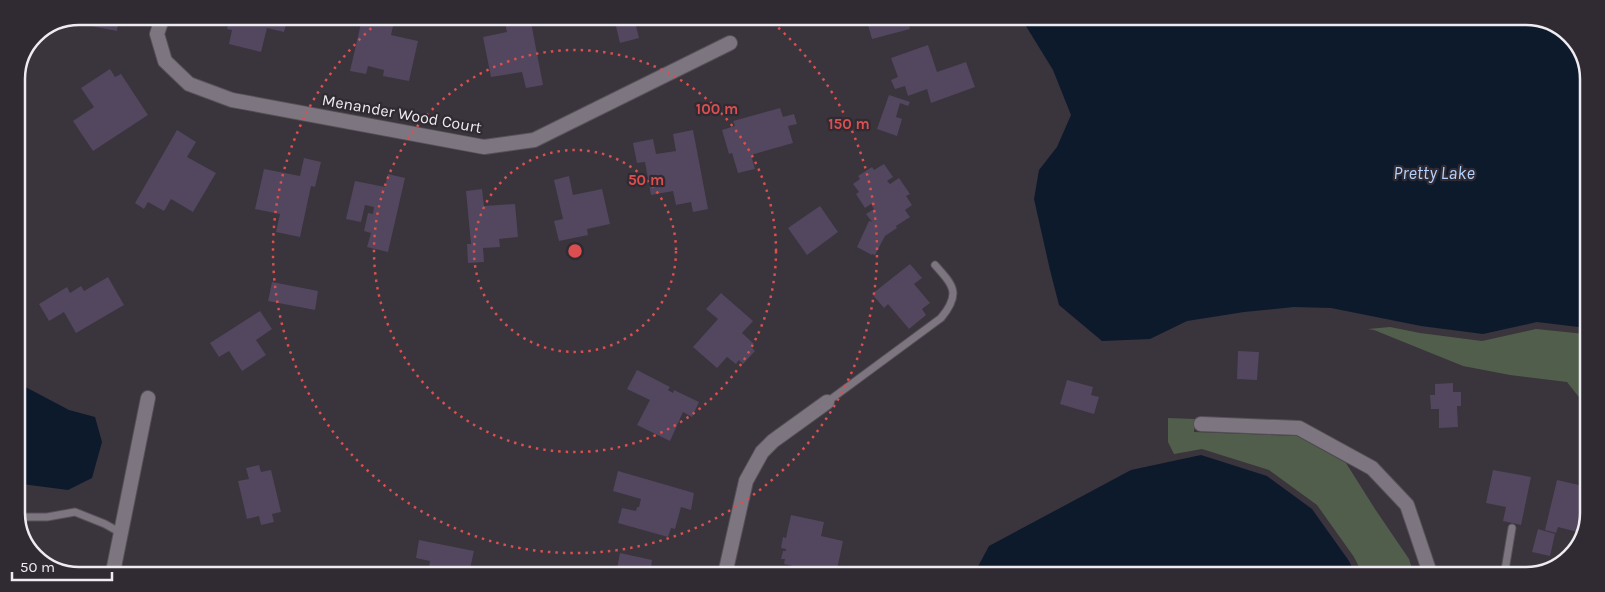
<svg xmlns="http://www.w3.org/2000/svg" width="1605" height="592" viewBox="0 0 1605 592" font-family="Karla,sans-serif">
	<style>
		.green { fill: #515e4b }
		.water { fill: #0d1a2c }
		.building { fill: #52475e }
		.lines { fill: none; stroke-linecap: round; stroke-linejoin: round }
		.lane-casing { stroke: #575159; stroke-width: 9 }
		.street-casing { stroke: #575159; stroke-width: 16 }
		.lane { stroke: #7d7680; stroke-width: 7 }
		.street { stroke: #7d7680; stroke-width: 14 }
		.ring { fill: none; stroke: #db4f50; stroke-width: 2.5; stroke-dasharray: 2.5 5 }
		.labels { text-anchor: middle; stroke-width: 4.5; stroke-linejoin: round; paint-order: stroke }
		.street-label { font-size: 16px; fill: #efecf1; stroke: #302a32 }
		.water-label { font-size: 18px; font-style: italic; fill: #b2d2fe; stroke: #302a32 }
		.rim { fill: none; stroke: #efecf1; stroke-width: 2.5 }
		.centre { fill: #db4f50; stroke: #302a32; stroke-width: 2.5 }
		.ring-label { font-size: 15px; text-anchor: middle; font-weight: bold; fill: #db4f50; stroke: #302a32; stroke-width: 4.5; stroke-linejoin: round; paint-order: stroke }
	</style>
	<rect width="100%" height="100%" fill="#3a343c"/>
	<!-- green -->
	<path class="green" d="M18 71 23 136 16 135V75Z
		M1390 327 1420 333 1482 341 1536 329 1585 334 1587 338 1586 406 1567 382 1510 375 1463 366 1374 330 1368 329Z
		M1168 418 1195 419 1194 432 1297 436 1346 463 1375 509 1409 559 1414 575H1363L1354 557 1317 505 1269 470 1202 449 1174 454 1168 442Z"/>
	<!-- water -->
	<path class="water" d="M1021 18 1546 20 1576 41 1589 75 1587 328 1537 322 1483 334 1421 326 1331 308 1294 307 1244 312 1187 321 1150 339 1102 341 1059 305 1050 270 1034 199 1039 170 1057 147 1071 115 1053 70Z
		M16 382 69 410 95 417 102 442 92 478 68 490 22 484 16 480Z
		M1201 455 1267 476 1312 509 1349 561 1356 575 974 574 989 546 1131 470Z"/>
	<!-- building -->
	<path class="building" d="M79 16H119L117 31 91 26V23L77 20V17Z
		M237 17H288L284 32 267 28 261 52 229 44 232 30 227 29 230 18 236 19Z
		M361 17H395L391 35 418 41 409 81 383 76 384 70 368 66 366 74 350 71 362 19H360Z
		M509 17H530L543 85 526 88 522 72 491 77 483 37 507 32 504 18Z
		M614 18H634L639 38 620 43Z
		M866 18H907L910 29 872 39Z
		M928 45 937 72 966 62 975 87 931 103 927 89 908 96 905 86 895 89 891 80 898 77 891 58Z
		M110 69 115 77 121 74 148 115 93 151 73 121 94 107 81 88Z
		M889 95 910 102 908 106 900 103 896 117 902 119 897 136 877 129Z
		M780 108 783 117 794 114 797 124 788 126 793 143 751 155 755 169 738 173 732 153 729 154 722 130 735 126 733 121Z
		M177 130 196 142 187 157 216 173 193 212 171 199 164 211 148 202 144 209 135 203Z
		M693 130 708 209 693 212 691 202 676 205 673 191 651 195 645 162 637 163 633 143 653 139 656 154 676 151 673 134Z
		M304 158 321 162 315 187 311 186 300 237 276 232 280 214 255 209 264 169 300 176Z
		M884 164 893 177 887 181 890 184 899 178 910 194 906 196 912 205 905 210 910 217 896 226 897 228 885 236 875 255 872 254V255L857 247 869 221 872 222 866 214 874 209 871 204 865 208 856 194 859 192 853 184 860 179 858 176 872 167 874 170Z
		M388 174 405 178 388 252 367 247 371 233 364 231 368 213 373 214 374 207 365 205 361 222 346 219 355 181 385 187Z
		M569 176 573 195 602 189 610 224 587 229 588 235 559 241 554 221 563 219 554 180Z
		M482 189 484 206 515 204 518 237 499 239 500 247 483 248 484 262 468 263 467 244H471L466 191Z
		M820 206 838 232 807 255 788 228Z
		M910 264 922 278 914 284 930 303 922 309 926 315 909 329 888 304 884 308 872 294Z
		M108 277 124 305 76 333 64 312 49 321 39 304 67 287 70 293 81 286 84 291Z
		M272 282 318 291 315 310 268 301Z
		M721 293 753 321 742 333 754 344 751 347 755 351 743 364 739 360 736 364 727 357 717 368 693 347 718 319 706 309Z
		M260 311 272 329 256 340 266 355 242 371 229 351 219 357 210 343Z
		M1238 351 1259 352 1257 380 1237 379Z
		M637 370 670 387 668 390 673 393 674 390 699 402 692 417 683 412 670 441 637 425 650 400 627 389Z
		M1067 380 1093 387 1091 395 1099 397 1094 414 1060 404Z
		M1453 383V392H1461V406H1457L1458 427 1439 428V409H1431L1430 395H1435V384Z
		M259 465 261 472 271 470 281 512 272 514 274 522 261 525 259 516 247 519 238 481 249 479 246 468Z
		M1493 470 1531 477 1521 525 1503 521 1506 507 1486 503Z
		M618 471 694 493 691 510 681 507 675 529 671 528 668 537 618 523 622 508 636 511 637 507H639L641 499 613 491Z
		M1557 480 1583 486 1579 500 1586 501 1585 534 1558 527 1556 533 1545 530Z
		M791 515 824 522 821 536 843 541 836 574 814 569 813 574H796L798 567 784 564 785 559H781L783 551H786V549L781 548 783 537 786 538Z
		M1538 529 1555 534 1550 556 1532 552Z
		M419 540 474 551 469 573H428L430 561 416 558Z
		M620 553 652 560 650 574H616Z"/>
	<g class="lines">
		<defs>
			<path id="lane" d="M827 402 941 318C961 294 954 286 935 265
				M16 517H47L75 512 105 524 121 533
				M1504 576 1512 528"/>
			<path id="street" d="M163 16 157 34 165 61 189 84 232 100 484 147 534 140 730 43
				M1201 424 1299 428 1372 468 1407 505 1431 576
				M113 572 148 398
				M725 574 746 481 762 452 773 441 827 402"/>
		</defs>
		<!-- lane casing -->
		<use href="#lane" class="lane-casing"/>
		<!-- street casing -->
		<use href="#street" class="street-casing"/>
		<!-- lane -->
		<use href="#lane" class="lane"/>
		<!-- street -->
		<use href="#street" class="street"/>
	</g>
	<!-- distance rings -->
	<g class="ring">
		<circle cx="575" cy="251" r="101"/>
		<circle cx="575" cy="251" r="201"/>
		<path d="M767 18A302 302 0 1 1 383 18"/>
	</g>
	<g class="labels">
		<!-- street labels -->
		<g class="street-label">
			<text transform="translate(402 113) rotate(10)" y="6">Menander Wood Court</text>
		</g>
		<!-- water labels -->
		<g class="water-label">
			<text x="1434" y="179">Pretty Lake</text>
		</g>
	</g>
	<!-- crop -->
	<path d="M0 0H1605V592H0ZM79 25H1526A54 54 0 0 1 1580 79V513A54 54 0 0 1 1526 567H79A54 54 0 0 1 25 513V79A54 54 0 0 1 79 25Z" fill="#302a32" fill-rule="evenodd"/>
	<path class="rim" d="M79 25H1526A54 54 0 0 1 1580 79V513A54 54 0 0 1 1526 567H79A54 54 0 0 1 25 513V79A54 54 0 0 1 79 25Z"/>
	<circle cx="575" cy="251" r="8" class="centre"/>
	<g class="ring-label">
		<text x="717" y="114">100 m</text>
		<text x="849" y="129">150 m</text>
		<text x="646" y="185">50 m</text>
	</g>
	<!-- scale -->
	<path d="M12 572v8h100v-8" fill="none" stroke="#efecf1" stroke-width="2.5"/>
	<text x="20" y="572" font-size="15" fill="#efecf1" stroke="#302a32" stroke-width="4" paint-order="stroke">50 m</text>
</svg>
